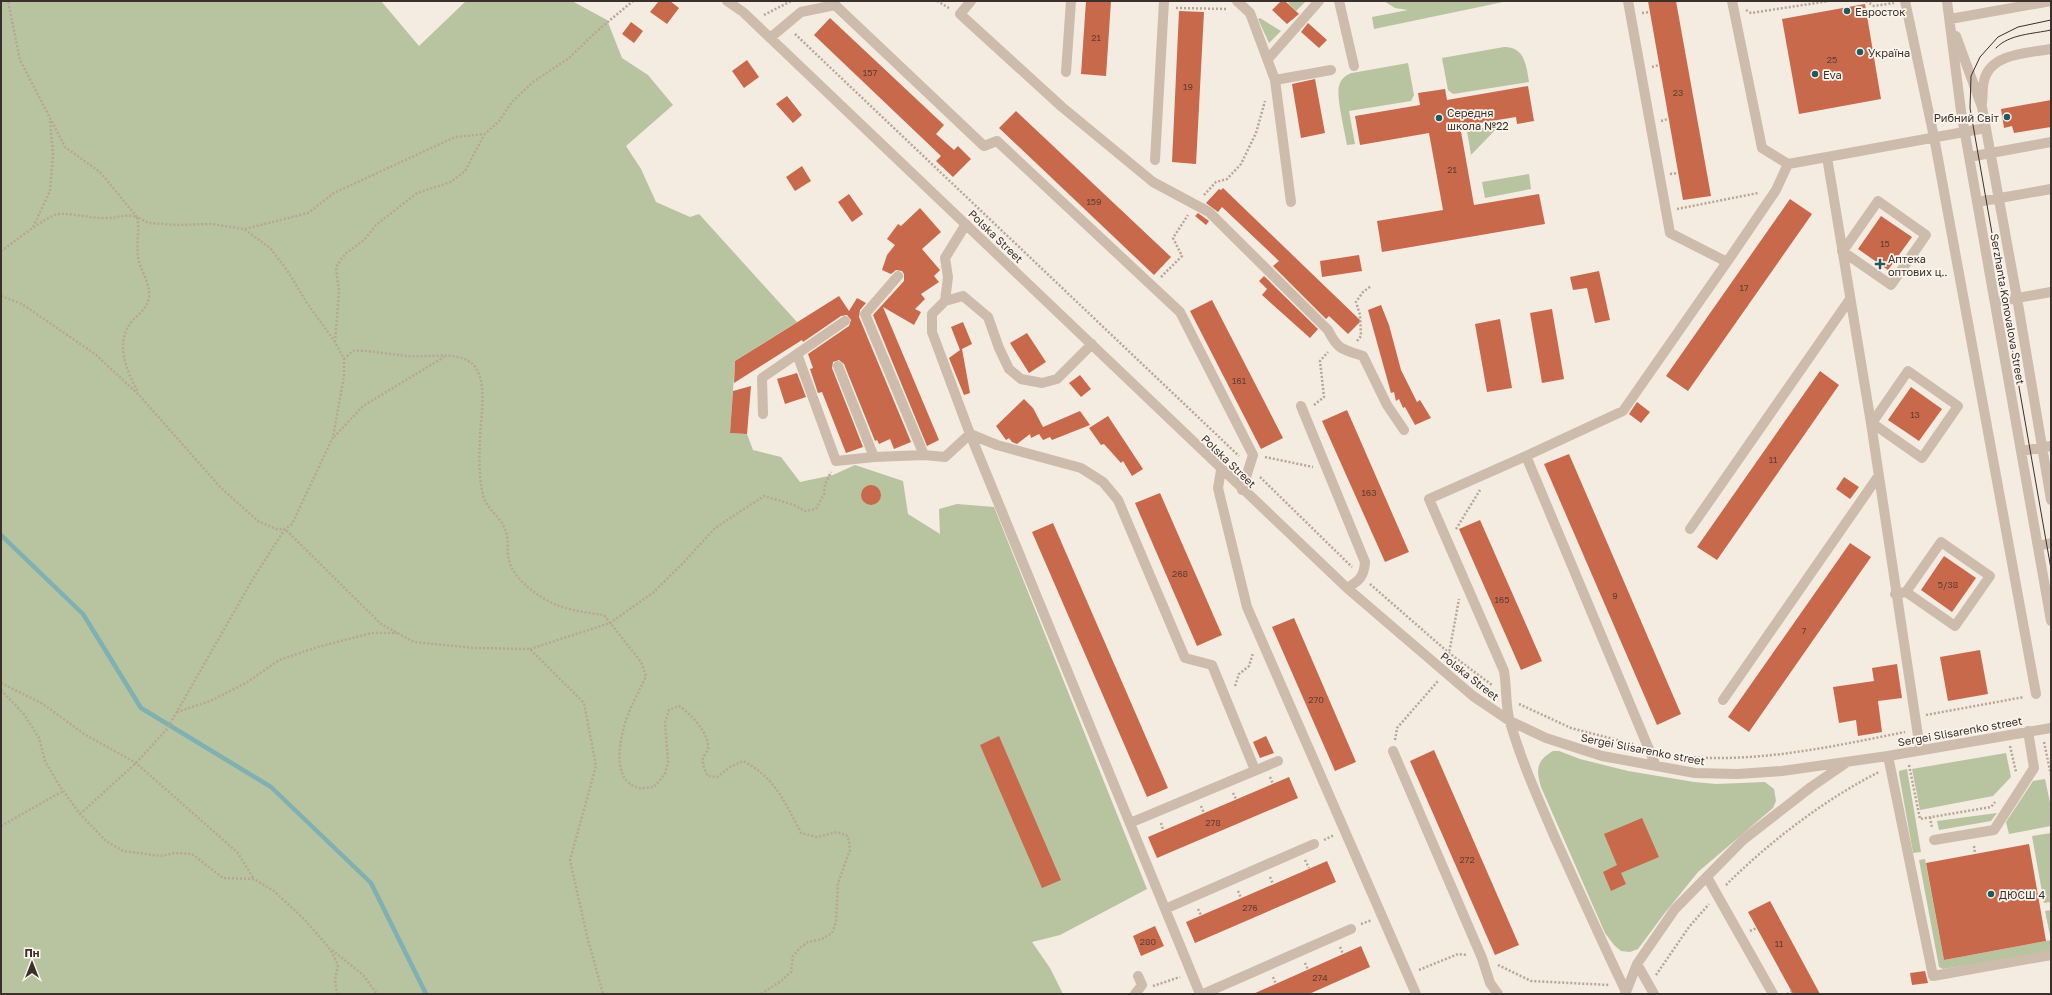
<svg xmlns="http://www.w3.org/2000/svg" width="2052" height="995" viewBox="0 0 2052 995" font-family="'Golos Text',sans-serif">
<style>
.green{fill:#b8c4a0}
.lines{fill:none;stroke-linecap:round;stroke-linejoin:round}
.stream{stroke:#7fb0b2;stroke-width:4.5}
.building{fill:#c8694b}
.path{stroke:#b9a596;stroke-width:2.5;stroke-dasharray:2 2;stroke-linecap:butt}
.minor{stroke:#cdbbac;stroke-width:10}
.tram{stroke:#3b302b;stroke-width:1}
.poi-dot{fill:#1f5a5e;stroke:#fbf5ee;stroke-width:1.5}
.labels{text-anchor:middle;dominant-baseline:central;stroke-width:3.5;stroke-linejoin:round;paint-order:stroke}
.number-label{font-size:9px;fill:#5e3e33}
.poi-label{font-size:11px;fill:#3b302b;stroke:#fbf5ee;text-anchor:start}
.street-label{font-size:11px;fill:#3b302b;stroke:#fbf5ee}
</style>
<rect width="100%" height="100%" fill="#f4ebe1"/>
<!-- green -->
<path class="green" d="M 1,1 L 381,1 L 419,46 L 466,1 L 572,1 L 607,20 L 622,58 L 648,75 L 673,105 L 626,146 L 641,169 L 656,202 L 690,217 L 699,214 L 797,322 L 735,361 L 730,433 L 747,434 L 753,450 L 781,457 L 800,482 L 833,475 L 855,465 L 903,481 L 908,514 L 940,534 L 939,509 L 957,504 L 994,507 L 1147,889 L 1060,935 L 1032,942 L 1050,968 L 1063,994 L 1,994 Z
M 1290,1 L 1306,1 L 1296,11 L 1288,3 Z
M 1384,1 L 1508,1 L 1374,29 L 1372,17 L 1408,10 L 1395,8 Z
M 1260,18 L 1281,31 L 1269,43 L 1258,19 Z
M 1504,47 C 1525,47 1526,65 1529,82 L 1453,94 L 1448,90 L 1442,58 Z
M 1408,63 L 1414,95 L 1411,101 L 1349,111 L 1355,144 L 1347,145 C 1345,132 1336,97 1339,86 C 1341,79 1345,75 1352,73 Z
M 1501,124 L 1471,155 L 1467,131 Z
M 1529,174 L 1531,189 L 1485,198 L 1482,182 Z
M 1553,751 L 1559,751 L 1580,759 L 1628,771 L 1694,782 L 1716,784 L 1765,782 L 1774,789 L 1776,801 L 1773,808 L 1698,872 L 1664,914 L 1638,949 L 1630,952 L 1621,951 L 1614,945 L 1605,933 L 1541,787 C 1536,770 1536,761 1553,751 Z
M 2006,753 L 2011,777 L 1993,796 L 1920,810 L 1912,769 Z
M 1907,769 L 1921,852 L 1913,853 L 1899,774 L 1899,771 Z
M 2045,779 L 2051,807 L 2051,826 L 2009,834 L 2006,822 L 2033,781 Z
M 1997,813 L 1991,821 L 1939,830 L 1937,821 Z
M 2051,833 L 2051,902 L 2044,903 L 2032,836 Z
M 1925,859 L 1944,960 L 2051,940 L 2045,911 L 2051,910 L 2051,952 L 1943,969 L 1939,967 L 1919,860 Z"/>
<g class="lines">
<!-- stream -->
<path class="stream" d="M 1,535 L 83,614 L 141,708 L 271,787 L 371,883 L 426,994"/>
</g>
<!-- building -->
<path class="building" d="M 659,1 L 670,1 L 679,8 L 667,24 L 650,12 Z
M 1086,1 L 1111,1 L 1106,76 L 1081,74 Z
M 1281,1 L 1285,1 L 1299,14 L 1287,24 L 1272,10 Z
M 1648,1 L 1676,1 L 1711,196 L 1683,200 Z
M 1865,4 L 1881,99 L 1799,114 L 1782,19 Z
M 1179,11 L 1204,12 L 1196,164 L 1172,162 Z
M 830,18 L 944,125 L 936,134 L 954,150 L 958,146 L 971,159 L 953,177 L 936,161 L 941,156 L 814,35 Z
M 631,22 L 643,31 L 634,43 L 622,34 Z
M 1308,23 L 1327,40 L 1319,48 L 1301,32 Z
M 747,60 L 759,77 L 744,88 L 732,71 Z
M 1315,79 L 1325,133 L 1301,138 L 1292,84 Z
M 1528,86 L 1534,121 L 1517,124 L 1516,117 L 1460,126 L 1474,205 L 1539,194 L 1545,224 L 1382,252 L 1377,221 L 1443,210 L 1429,133 L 1360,145 L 1355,116 L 1420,105 L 1418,93 L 1445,89 L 1447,100 Z
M 787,96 L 802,115 L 793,123 L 776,104 Z
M 2051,100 L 2051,127 L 2014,133 L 2012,126 L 2004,128 L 2001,109 Z
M 1016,111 L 1171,257 L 1154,275 L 999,128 Z
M 802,166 L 811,181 L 795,191 L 786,177 Z
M 1223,188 L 1361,321 L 1348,334 L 1329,316 L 1326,319 L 1273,266 L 1279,261 L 1222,207 L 1218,212 L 1206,203 L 1219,189 L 1221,190 Z
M 849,194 L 863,214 L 852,222 L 838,202 Z
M 1790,199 L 1812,214 L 1688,391 L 1666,376 Z
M 920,208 L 941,232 L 922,249 L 940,270 L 934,276 L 939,282 L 921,294 L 925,299 L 915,309 L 921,312 L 914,325 L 883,307 L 939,440 L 927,446 L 873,315 L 904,281 L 904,274 L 902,271 L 896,270 L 891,274 L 882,270 L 887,255 L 895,245 L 887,239 L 898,224 L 901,226 Z
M 1198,213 L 1209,221 L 1206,225 L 1195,216 Z
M 1881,216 L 1912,237 L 1888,270 L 1858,249 Z
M 1359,255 L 1362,271 L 1322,277 L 1320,261 Z
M 1599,271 L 1610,320 L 1595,323 L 1587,288 L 1573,290 L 1570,277 Z
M 1264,276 L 1318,329 L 1310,338 L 1262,295 L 1267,289 L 1259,281 Z
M 839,296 L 849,311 L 857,298 L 866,303 L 860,310 L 859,317 L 911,442 L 894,449 L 890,439 L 879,444 L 877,440 L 875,441 L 844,364 L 839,360 L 833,362 L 832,368 L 863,447 L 846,453 L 822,392 L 818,393 L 810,369 L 813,368 L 808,354 L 849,326 L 851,320 L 847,315 L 841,316 L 803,342 L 802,340 L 734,383 L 735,361 Z
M 1212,300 L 1283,438 L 1261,449 L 1190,311 Z
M 1381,305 L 1389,325 L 1401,370 L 1417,402 L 1420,400 L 1431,418 L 1415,425 L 1405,407 L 1403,408 L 1399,399 L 1396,401 L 1394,392 L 1391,393 L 1368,310 Z
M 1552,309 L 1564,379 L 1542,383 L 1530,313 Z
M 1500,319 L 1512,388 L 1487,392 L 1475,324 Z
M 963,322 L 972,344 L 962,349 L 970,393 L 964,395 L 949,358 L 960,350 L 951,327 Z
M 1027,333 L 1046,362 L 1029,373 L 1010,343 Z
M 1820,371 L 1839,385 L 1717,560 L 1697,547 Z
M 797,373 L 806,397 L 785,404 L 777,379 Z
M 1080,375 L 1091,389 L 1081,397 L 1069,383 Z
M 751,386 L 747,434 L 730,433 L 733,391 Z
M 1911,387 L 1942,409 L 1919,441 L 1888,420 Z
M 1024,399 L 1033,408 L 1043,427 L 1080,411 L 1090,425 L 1052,440 L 1050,437 L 1043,440 L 1039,434 L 1031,438 L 1030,434 L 1017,444 L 1012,442 L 1009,438 L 1006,440 L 996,426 Z
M 1637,402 L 1650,412 L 1641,423 L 1629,414 Z
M 1347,410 L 1409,552 L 1385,562 L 1322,421 Z
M 1108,416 L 1143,469 L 1132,476 L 1123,461 L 1121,463 L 1104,444 L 1101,445 L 1089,428 Z
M 1569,454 L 1681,714 L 1657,725 L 1544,464 Z
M 1844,477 L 1859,487 L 1850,499 L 1836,489 Z
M861 495a10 10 0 1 1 20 0a10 10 0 1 1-20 0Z
M 1160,493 L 1222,635 L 1197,646 L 1135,503 Z
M 1480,520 L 1542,661 L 1521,670 L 1459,529 Z
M 1053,523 L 1168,788 L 1147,797 L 1032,532 Z
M 1850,543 L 1871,557 L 1749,732 L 1728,717 Z
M 1944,556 L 1976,578 L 1952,612 L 1921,590 Z
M 1294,618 L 1356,762 L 1335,771 L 1272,627 Z
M 1980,650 L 1988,694 L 1948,701 L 1940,657 Z
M 1897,664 L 1902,698 L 1878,701 L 1882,732 L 1858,736 L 1856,720 L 1839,723 L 1833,687 L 1874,681 L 1872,668 Z
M 999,736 L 1061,880 L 1042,888 L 980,745 Z
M 1266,736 L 1274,753 L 1260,758 L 1253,742 Z
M 1434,750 L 1519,945 L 1495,955 L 1410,761 Z
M 1289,777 L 1298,798 L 1157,858 L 1148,837 Z
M 1642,818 L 1659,857 L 1621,873 L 1626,884 L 1611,891 L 1603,872 L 1617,865 L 1604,834 Z
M 2029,844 L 2046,941 L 1944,960 L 1926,863 Z
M 1327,861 L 1336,882 L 1195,943 L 1186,922 Z
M 1770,901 L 1820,994 L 1793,994 L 1748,912 Z
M 1155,926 L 1164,946 L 1141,956 L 1133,936 Z
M 1361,946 L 1370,967 L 1309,994 L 1253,994 Z
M 1925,971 L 1928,983 L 1912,985 L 1910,973 Z"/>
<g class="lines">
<!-- path -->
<path class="path" d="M 937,1 L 949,8
M 1866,1 L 1874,6 L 1894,3
M 1176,8 L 1227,9
M 1746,10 L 1751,13 L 1829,1
M 1642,13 L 1650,12
M 764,15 L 791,1
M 795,34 L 1239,456
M 1652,67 L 1659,65
M 1661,121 L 1668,119
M 1670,174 L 1678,173
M 1204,195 L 1216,182 L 1227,179 L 1241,164 L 1256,133 L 1265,101
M 1677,209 L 1758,193
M 33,227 L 50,191 L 53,154 L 50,120
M 245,229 L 308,213 L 334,193 L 455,137 L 485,134 L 499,121 L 512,102 L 533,82 L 569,58 L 597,31 L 633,1
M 1,251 C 13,243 46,216 58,214 C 74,213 88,218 104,218 C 117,219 123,213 137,217 C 140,230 136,244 138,257 C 140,270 151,284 149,298 C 147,308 139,314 133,320 C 114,341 126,370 138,392
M 1161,277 L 1182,256 L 1173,238 L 1188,215
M 1,296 L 22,304 L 95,354 L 139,395 L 221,488 L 258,521 L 276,529 L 285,529 L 292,524 L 333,437 L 344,376 L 344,359 L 335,342 L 307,303 L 287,270 L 270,248 L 244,229 L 212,224 L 178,225 L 149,223 L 137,217 L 100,172 L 65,147 L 20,60 L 8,1
M 1357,341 L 1361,336 L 1360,315 L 1356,302 L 1363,292 L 1371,286
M 335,342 L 339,292 L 336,267 L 345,254 L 364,240 L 376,225 L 417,193 L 451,182 L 465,171 L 484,135
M 344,359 C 346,357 350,353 353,351 C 359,349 397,355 407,356 C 425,358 455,351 470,362 C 490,376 480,419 480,440 C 479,458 479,477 483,495 C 486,508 499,516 504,527 C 510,538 506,549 509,560 C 513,580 541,599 559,606 C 574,611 589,613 604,615 L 641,662 L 646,676 C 641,688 635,698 630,710 C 621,730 608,781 639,788 C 643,789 649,787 654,787 L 665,774 L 668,762 L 665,722 L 669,710 L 679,706 C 690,713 710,734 708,749 C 707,752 704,755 703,758 C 702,764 705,771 708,776 L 717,777 L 730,767 L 743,761 C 774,776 786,804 801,833 L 817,837 L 837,832 L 848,836 L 850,850 L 838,883 L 836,922 L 832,933 L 822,939 L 808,942 L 801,947 L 793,956 L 791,972 L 781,981 L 761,994
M 1314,405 L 1324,397 L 1320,361 L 1328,352
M 334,437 L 363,406 L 444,357
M 1265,457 L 1313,467
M 1260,477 L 1352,567
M 1456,529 L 1480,490
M 1370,584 L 1449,653 L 1492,685
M 530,649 L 610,623 L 654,592 L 684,562 L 715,528 L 764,496 L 794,505 L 805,511 L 816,509 L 824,494 L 825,484 L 831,472
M 1448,659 L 1459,599
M 1,683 L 43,704 L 84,734 L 136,763 L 237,852 L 254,879
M 1235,686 L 1239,674 L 1249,666 L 1253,653
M 1,690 L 23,713 L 39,738 L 45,761 L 59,785 L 80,814 L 106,841 L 123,851 L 161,856 L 175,853 L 192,854 L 223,878 L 254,879 L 274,891 L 305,920 L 330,949 L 338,965 L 335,980 L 337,994
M 1519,704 L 1571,728 L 1633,744
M 177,712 L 210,701 L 246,683 L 279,660 L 318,647 L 372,633 L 397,633
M 1926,715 L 2024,697
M 1395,740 L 1397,728 L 1438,681
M 2044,742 L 2051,775
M 2010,746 L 2016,772
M 1678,756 C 1754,764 1830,747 1905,732
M 1909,765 L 1920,819 L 1991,807 L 1995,802
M 1270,777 L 1273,784
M 1233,793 L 1236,799
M 1201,806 L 1204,813
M 80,814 L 136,763 L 167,729 L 254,577 L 285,529 L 381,624 L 414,642 L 475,648 L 530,649 L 584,703 L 596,766 L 570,860 L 587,936 L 603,994
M 1930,817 L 1932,828
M 1161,823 L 1163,830
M 1,826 L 63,791
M 1324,840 L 1334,835
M 1974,846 L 1975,854
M 1305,860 L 1309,868
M 1270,877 L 1273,884
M 1726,885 C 1768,843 1825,799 1879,772
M 1238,891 L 1241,898
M 1198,909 L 1201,915
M 1361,924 L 1372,920
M 1750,931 L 1757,928
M 1340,947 L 1343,954
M 332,950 L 363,975 L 377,994
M 1305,963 L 1308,970
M 1498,965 L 1531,981 L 1609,985
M 1419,970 L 1458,954 L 1467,955
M 1656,975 L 1689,927 L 1709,904
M 1273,977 L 1276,984
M 1153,986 L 1180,977
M 1787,994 L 1792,991"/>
<!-- minor -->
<path class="minor" d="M 727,1 L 743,12 L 1347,588 L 1473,696 L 1510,721 L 1546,738 L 1602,756 L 1695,773 L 1738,774 L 1782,771 L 1888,756 L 2051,728
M 971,1 L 960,14 L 1062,107 L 1153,182 L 1209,212 L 1328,330 C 1338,350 1342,349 1363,356 L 1387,405 L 1404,430
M 1237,1 L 1250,13 L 1275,80 L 1291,202
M 1339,1 L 1354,66
M 1628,1 L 1670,233 L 1727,262 L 1776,190 L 1788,164 L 1827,157
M 1732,1 L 1762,148 L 1788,164
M 1905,1 L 1934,137 L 2036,694
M 1947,1 L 1961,111 L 2051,621
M 1950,19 L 2051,1
M 1956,36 L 1982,107 L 2017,298 L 2051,500
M 770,38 L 801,12 L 835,5 L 984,146 L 997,141 L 1180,312 L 1253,455 L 1242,490
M 1268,59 L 1319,1
M 1066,72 L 1071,1
M 1275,80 L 1331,70
M 1982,103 C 1983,96 1982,88 1984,81 C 1990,53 2029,53 2051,49
M 1969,157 L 2051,142
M 1155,160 L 1164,1
M 1977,202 L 2051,189
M 1842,251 L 1891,285 L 1926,235 L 1878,201 L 1843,251
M 898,276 L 865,314 L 924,455 L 945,457 L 970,434 L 932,332 L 932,314 L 945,301 L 963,296 L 988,317 L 999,348 L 1009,369 L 1021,379 L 1042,383 L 1057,379 L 1092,344
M 945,301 L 948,277 L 945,258 L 966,224
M 1995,302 L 2051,292
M 797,354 L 836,461 L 874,457
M 838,366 L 874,457 L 924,455
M 1908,371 L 1958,406 L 1922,458 L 1872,423 Z
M 1301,406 L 1365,562 C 1364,577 1359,581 1347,588
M 763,414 L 762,378 L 845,321
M 970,434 L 1200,994
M 970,434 L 997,445 L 1081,468 L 1103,482 L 1118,500 L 1185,658 L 1212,665 L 1255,770
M 2022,451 L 2051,446
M 1526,456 L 1656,766
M 1221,470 L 1218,488 L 1247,607 L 1416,994
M 1690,529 L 1850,299
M 2038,546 L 2051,543
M 1895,594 L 1906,592 L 1955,626 L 1990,576 L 1941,542 L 1906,592
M 1723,700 L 1877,478
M 1920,749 L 1871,423 L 1827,157 L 1986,128
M 1393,751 L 1482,958 L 1490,983 L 1498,994
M 1888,756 L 1933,976 L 2051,955
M 1130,823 L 1278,761
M 1934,840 L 1994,830 L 2034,768 L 2028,731
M 1707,877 L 1773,994
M 1165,909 L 1314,844
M 1637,964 L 1654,994
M 1626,992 L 1637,964 L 1675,909 L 1743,840 L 1811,787 L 1846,763
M 1135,994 L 1142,985 L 1138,976
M 1203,994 L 1351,929
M 1625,994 L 1626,992 C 1602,942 1579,891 1556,840 C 1539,801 1522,763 1510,722 C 1505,705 1507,688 1504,671 L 1429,499 L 1526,456 L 1623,411 L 1727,262"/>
<!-- tram -->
<path class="tram" d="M 2051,20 L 2018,27 L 1998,37 L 1980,57 L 1971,76 L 1970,108 L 2051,569
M 1996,48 C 2009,34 2033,34 2051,30"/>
</g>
<!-- markers -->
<g class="poi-dot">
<circle cx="1847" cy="11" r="4"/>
<circle cx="1860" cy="52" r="4"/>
<circle cx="1815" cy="74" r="4"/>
<circle cx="2007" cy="117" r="4"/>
<circle cx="1439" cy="118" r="4"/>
<path d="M1878 258h4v4h4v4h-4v4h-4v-4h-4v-4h4z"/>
<circle cx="1991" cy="894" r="4"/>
</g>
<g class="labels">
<!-- number labels -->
<g class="number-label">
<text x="1096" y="37">21</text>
<text x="1832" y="59">25</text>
<text x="870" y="72">157</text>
<text x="1188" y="86">19</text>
<text x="1678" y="92">23</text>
<text x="1452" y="169">21</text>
<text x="1094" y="201">159</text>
<text x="1885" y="243">15</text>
<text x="1744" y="287">17</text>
<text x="1239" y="380">161</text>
<text x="1915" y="414">13</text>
<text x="1773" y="459">11</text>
<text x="1369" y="492">163</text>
<text x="1180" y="573">268</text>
<text x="1948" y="584">5/38</text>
<text x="1615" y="595">9</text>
<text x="1502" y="599">165</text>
<text x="1804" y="630">7</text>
<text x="1316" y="699">270</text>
<text x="1213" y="822">278</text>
<text x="1467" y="859">272</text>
<text x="1250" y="907">276</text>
<text x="1148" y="941">280</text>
<text x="1779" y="943">11</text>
<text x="1320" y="977">274</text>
</g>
<!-- poi labels -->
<g class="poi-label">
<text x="1855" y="11">Евросток</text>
<text x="1868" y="52">Україна</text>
<text x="1823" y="74">Eva</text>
<text x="1447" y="112">Середня<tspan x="1447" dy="13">школа №22</tspan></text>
<text x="1999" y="117" text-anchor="end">Рибний Світ</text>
<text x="1888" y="258">Аптека<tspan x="1888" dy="13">оптових ц‥</tspan></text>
<text x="1999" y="894">ДЮСШ 4</text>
</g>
<!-- street labels -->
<g class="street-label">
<text transform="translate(996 236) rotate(44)">Polska Street</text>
<text transform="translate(2008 309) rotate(80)">Serzhanta Konovalova Street</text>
<text transform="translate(1229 461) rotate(44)">Polska Street</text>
<text transform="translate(1470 676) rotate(38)">Polska Street</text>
<text transform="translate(1960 731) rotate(-10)">Sergei Slisarenko street</text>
<text transform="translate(1643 749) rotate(11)">Sergei Slisarenko street</text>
</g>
</g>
<!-- border -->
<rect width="2052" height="995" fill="none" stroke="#3b302b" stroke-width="4"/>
<!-- north arrow -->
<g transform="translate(32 963)" stroke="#fbf5ee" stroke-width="3" paint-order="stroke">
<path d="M0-3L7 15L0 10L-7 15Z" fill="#3b302b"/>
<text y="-6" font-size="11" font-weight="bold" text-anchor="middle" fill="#3b302b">Пн</text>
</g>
</svg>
